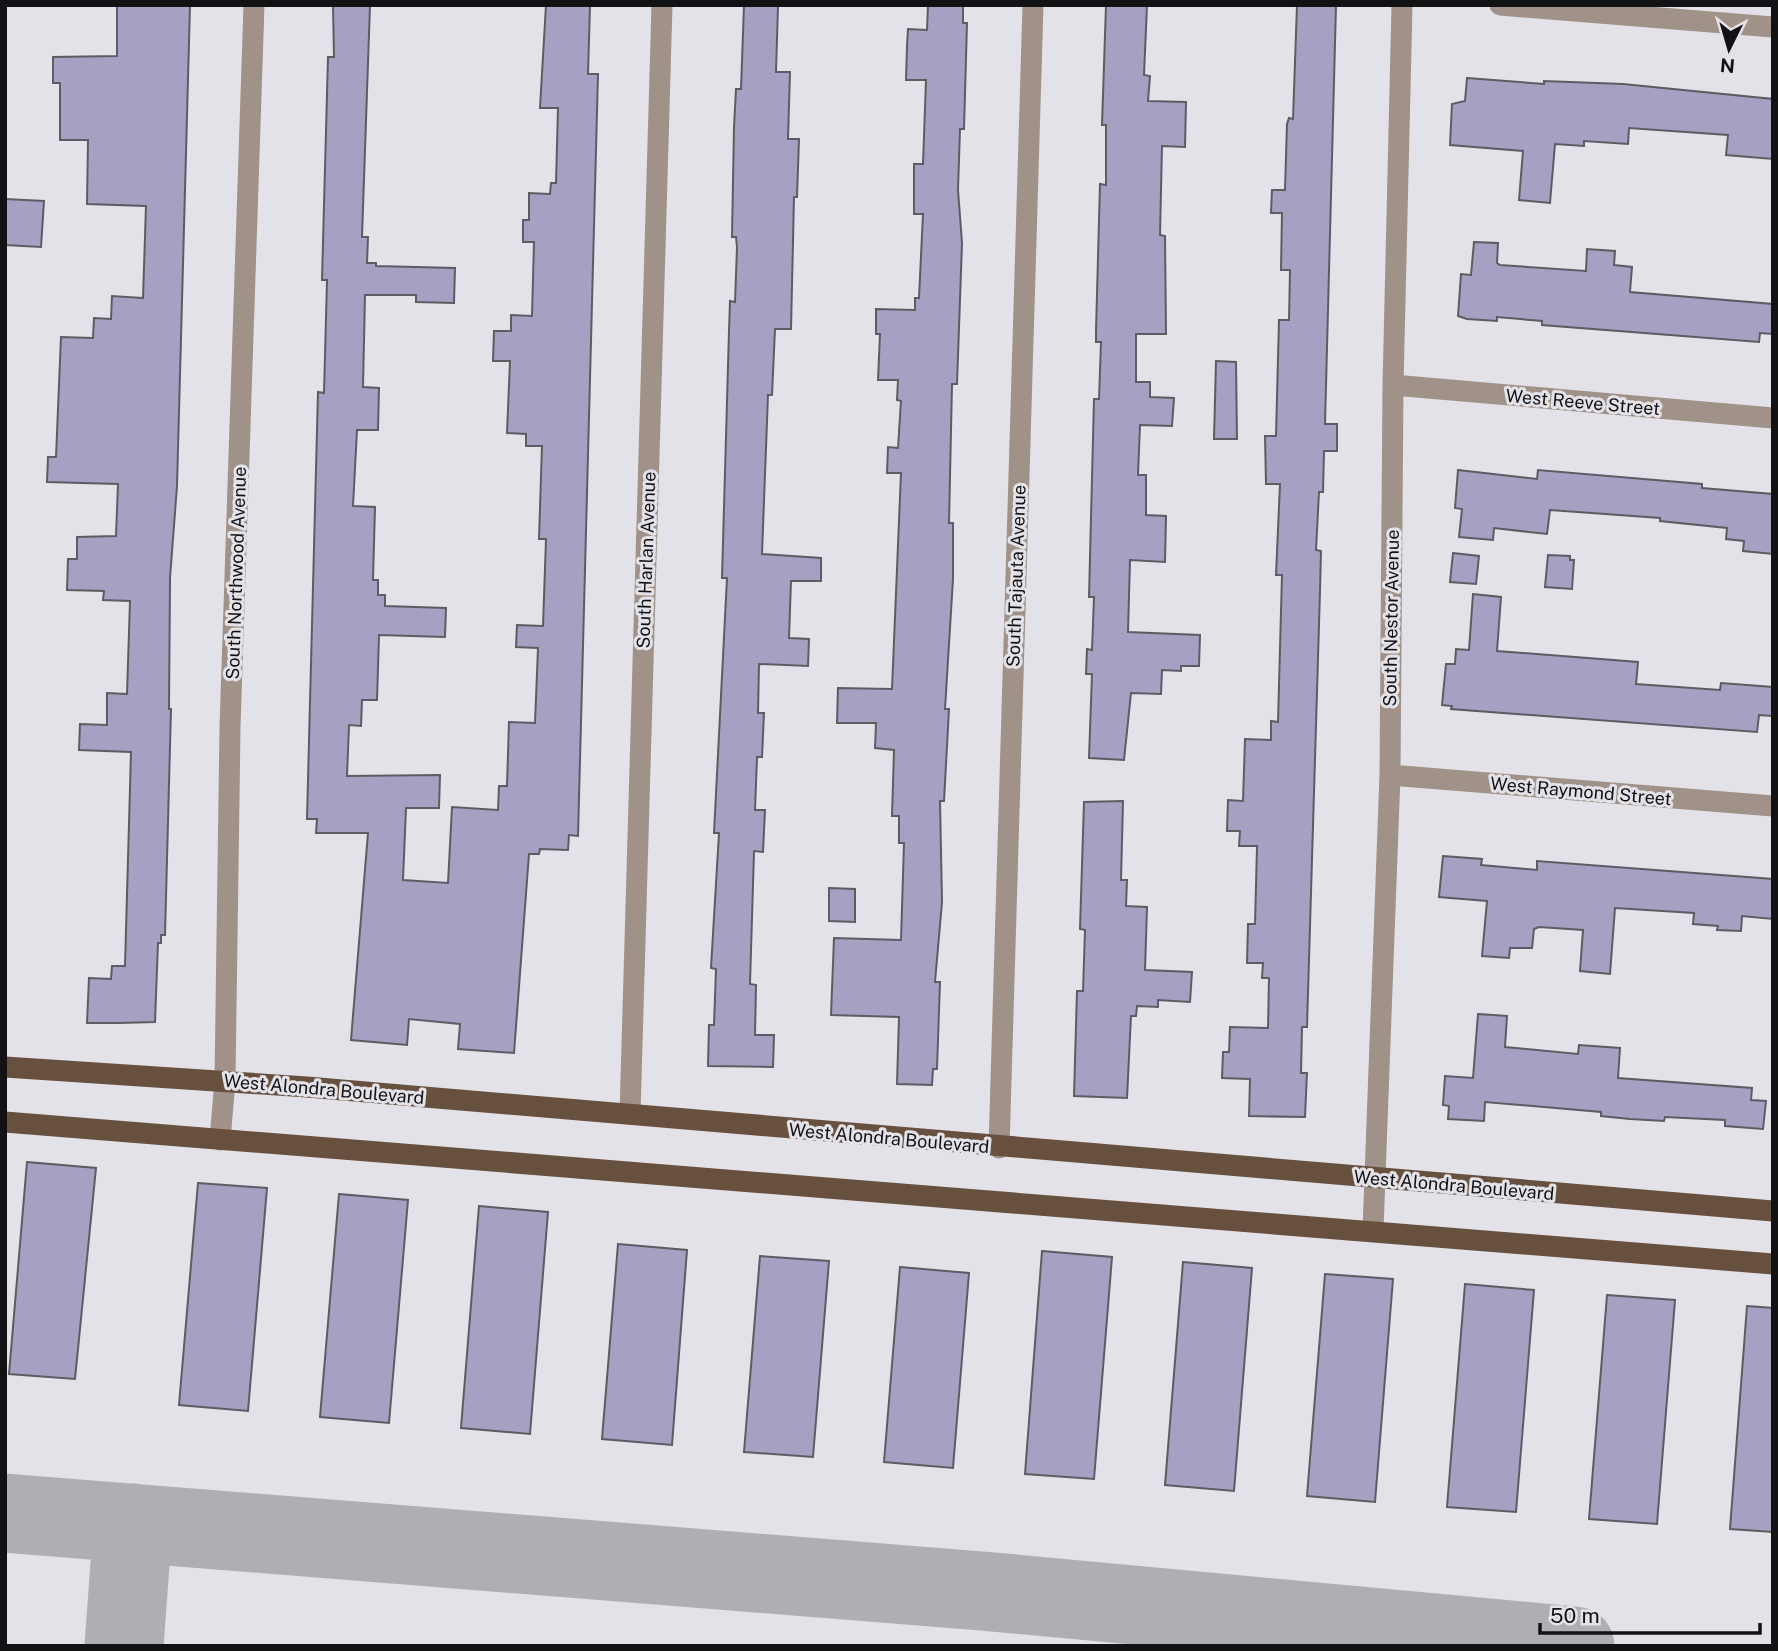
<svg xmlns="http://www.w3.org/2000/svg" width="1778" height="1651" viewBox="0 0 1778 1651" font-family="'Public Sans',sans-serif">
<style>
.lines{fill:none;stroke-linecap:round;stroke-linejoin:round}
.taxiway{stroke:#afaeb3;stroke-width:79}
.building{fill:#a4a1c3;stroke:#5d5c62;stroke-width:2}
.minor{stroke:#a09288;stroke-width:21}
.major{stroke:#68503f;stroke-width:21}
.labels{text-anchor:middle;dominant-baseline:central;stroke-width:6;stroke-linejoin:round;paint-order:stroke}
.street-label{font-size:18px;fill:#121214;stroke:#e3e2e8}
</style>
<rect width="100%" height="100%" fill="#e3e2e8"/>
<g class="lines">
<!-- taxiway -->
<path class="taxiway" d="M 5,1513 L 983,1591 L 1575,1646
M 124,1646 L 133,1523"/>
</g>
<!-- building -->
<path class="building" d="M 117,5 L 190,5 L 177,486 L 170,578 L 169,709 L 171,709 L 165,935 L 161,935 L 161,943 L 158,943 L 155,1022 L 118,1023 L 87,1023 L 89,978 L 111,979 L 112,966 L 125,966 L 131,752 L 79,750 L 80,724 L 107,725 L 107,693 L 127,694 L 130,601 L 103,600 L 104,591 L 67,590 L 68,559 L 77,559 L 77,537 L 116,536 L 118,484 L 47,482 L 48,457 L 56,457 L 61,337 L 93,338 L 94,318 L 111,319 L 112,296 L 143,298 L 146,206 L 87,204 L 88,140 L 60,140 L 60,83 L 53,83 L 53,57 L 117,56 Z
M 333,5 L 370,5 L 362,237 L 368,237 L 367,263 L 376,263 L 376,266 L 455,268 L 454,303 L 416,302 L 416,295 L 365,295 L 363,387 L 379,388 L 378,430 L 357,430 L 353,506 L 375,507 L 373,580 L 378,580 L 378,595 L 385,595 L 385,606 L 446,608 L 445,637 L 379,635 L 377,700 L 362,700 L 361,726 L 349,725 L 347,776 L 440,775 L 439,808 L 406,808 L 403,880 L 448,883 L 452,807 L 498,810 L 499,786 L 507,786 L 509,722 L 535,723 L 538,648 L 516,647 L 517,625 L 543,626 L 546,539 L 539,539 L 542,446 L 526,446 L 526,434 L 507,433 L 510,361 L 493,361 L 494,331 L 511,331 L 511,315 L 532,316 L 534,242 L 523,242 L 523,220 L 529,220 L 529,193 L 550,194 L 551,183 L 556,183 L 558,108 L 540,108 L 546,5 L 590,5 L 588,74 L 598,74 L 578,836 L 569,835 L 568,850 L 540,849 L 539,854 L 529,854 L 514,1053 L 458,1049 L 460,1024 L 409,1019 L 407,1045 L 351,1040 L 368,833 L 316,833 L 317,819 L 307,819 L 318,392 L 324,393 L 327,280 L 322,280 L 328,57 L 334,57 Z
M 744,5 L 778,6 L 776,72 L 790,72 L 788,139 L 799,139 L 797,197 L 794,197 L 791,329 L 775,329 L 772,395 L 768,395 L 762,554 L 821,558 L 821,581 L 791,581 L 789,638 L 809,639 L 808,666 L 759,664 L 758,713 L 764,713 L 762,757 L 757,757 L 755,810 L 765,810 L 763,852 L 754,851 L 750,984 L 756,985 L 755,1035 L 774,1035 L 773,1067 L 708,1066 L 709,1025 L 714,1025 L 716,969 L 711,968 L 719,833 L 714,833 L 727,578 L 722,578 L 729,331 L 730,301 L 735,302 L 737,247 L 736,237 L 732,237 L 734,127 L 736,89 L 741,89 Z
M 928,5 L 963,5 L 963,23 L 967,23 L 964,129 L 960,129 L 958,190 L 962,243 L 957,384 L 952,384 L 949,523 L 953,523 L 953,579 L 945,709 L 949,709 L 944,801 L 940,801 L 942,902 L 935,982 L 940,982 L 937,1069 L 933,1069 L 932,1085 L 897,1084 L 899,1017 L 831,1015 L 834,938 L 901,940 L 904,843 L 899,843 L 899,816 L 892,816 L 894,750 L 875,748 L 876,723 L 837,723 L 838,688 L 892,689 L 901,473 L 887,473 L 888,447 L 898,448 L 901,401 L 897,400 L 898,380 L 878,380 L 880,334 L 876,334 L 876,309 L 915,310 L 915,298 L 919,298 L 923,214 L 914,214 L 914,164 L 923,164 L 926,80 L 906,80 L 907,46 L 908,29 L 927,30 Z
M 1106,5 L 1147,5 L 1144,75 L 1150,76 L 1148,101 L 1186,102 L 1185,147 L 1162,146 L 1160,235 L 1165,236 L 1166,334 L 1136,334 L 1136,382 L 1150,382 L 1150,397 L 1174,398 L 1172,426 L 1140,425 L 1138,475 L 1146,475 L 1146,515 L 1166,516 L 1165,562 L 1130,560 L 1128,632 L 1200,635 L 1199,666 L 1181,666 L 1181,671 L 1162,670 L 1161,694 L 1131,693 L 1124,760 L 1089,758 L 1092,674 L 1086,674 L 1087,649 L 1092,650 L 1094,597 L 1089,597 L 1094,399 L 1099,399 L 1101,342 L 1096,342 L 1096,331 L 1100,184 L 1106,185 L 1106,125 L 1102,125 Z
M 1297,5 L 1336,5 L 1325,424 L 1337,424 L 1337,451 L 1324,451 L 1323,492 L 1319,492 L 1316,550 L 1321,551 L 1320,591 L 1307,1027 L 1302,1027 L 1301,1073 L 1307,1073 L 1305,1117 L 1249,1116 L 1250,1079 L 1222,1078 L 1223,1052 L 1229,1052 L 1230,1027 L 1268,1028 L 1269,978 L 1262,978 L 1263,963 L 1247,963 L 1248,924 L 1255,924 L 1257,846 L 1239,846 L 1240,831 L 1227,831 L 1228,800 L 1243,801 L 1245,739 L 1271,740 L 1271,721 L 1278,722 L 1282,575 L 1276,575 L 1280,484 L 1266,484 L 1265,436 L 1276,436 L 1279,320 L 1289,320 L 1290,270 L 1281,270 L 1282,213 L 1271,213 L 1272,190 L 1285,190 L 1287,124 L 1289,118 L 1293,119 Z
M 1467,78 L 1544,84 L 1544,81 L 1623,84 L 1773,99 L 1773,159 L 1726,155 L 1728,135 L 1629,128 L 1628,144 L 1584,141 L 1584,146 L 1555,144 L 1550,203 L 1519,200 L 1523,151 L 1450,145 L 1452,104 L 1465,101 Z
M 5,199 L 44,201 L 41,247 L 5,245 Z
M 1474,242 L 1498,243 L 1497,263 L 1500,265 L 1586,271 L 1587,249 L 1615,251 L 1614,265 L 1632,267 L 1630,292 L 1773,304 L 1773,334 L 1760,333 L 1759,342 L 1542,325 L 1542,321 L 1497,317 L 1497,321 L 1467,319 L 1458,316 L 1461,274 L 1471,275 Z
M 1216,361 L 1236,362 L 1237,439 L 1214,439 Z
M 1458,470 L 1537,479 L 1538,470 L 1702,484 L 1702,488 L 1773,494 L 1773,554 L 1743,551 L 1744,541 L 1726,539 L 1727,528 L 1660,521 L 1660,518 L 1550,510 L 1547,534 L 1494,528 L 1493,540 L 1459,537 L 1462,509 L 1455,508 Z
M 1453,553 L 1479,556 L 1476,584 L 1450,582 Z
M 1548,555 L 1570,556 L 1570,560 L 1574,560 L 1572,589 L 1545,587 Z
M 1473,594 L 1501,597 L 1497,651 L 1638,662 L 1636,684 L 1720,690 L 1721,683 L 1773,687 L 1772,716 L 1759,715 L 1757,732 L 1451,709 L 1452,706 L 1442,705 L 1446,664 L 1455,664 L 1456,649 L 1469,650 Z
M 1123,801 L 1121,880 L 1127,880 L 1126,906 L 1147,907 L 1145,970 L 1192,972 L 1190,1002 L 1158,1000 L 1158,1007 L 1137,1006 L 1136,1016 L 1131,1016 L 1127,1098 L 1074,1096 L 1077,991 L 1083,991 L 1085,930 L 1080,929 L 1084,802 Z
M 1443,856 L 1482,859 L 1481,865 L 1537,870 L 1537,861 L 1773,879 L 1773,919 L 1742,916 L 1741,931 L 1717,930 L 1718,926 L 1693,924 L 1694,913 L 1615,908 L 1610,974 L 1580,971 L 1583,930 L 1539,927 L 1534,929 L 1532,948 L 1510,948 L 1509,958 L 1482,956 L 1487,901 L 1439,897 Z
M 829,888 L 855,889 L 855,922 L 829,921 Z
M 1478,1014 L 1507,1016 L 1505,1047 L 1578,1054 L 1579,1045 L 1620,1048 L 1618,1078 L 1752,1088 L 1751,1100 L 1766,1101 L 1763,1129 L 1725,1126 L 1725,1120 L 1665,1117 L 1664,1121 L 1630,1119 L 1601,1116 L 1601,1112 L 1485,1102 L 1484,1121 L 1448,1119 L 1449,1106 L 1443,1105 L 1445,1076 L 1473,1078 Z
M 27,1162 L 96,1168 L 75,1379 L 9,1374 Z
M 198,1183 L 267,1188 L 248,1411 L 179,1405 Z
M 339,1194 L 408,1200 L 389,1423 L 320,1417 Z
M 479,1206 L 548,1212 L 530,1434 L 461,1428 Z
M 618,1244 L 687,1250 L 672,1445 L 602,1439 Z
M 1042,1251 L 1112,1257 L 1094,1479 L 1025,1474 Z
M 760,1256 L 829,1261 L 813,1457 L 744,1452 Z
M 1183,1262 L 1252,1268 L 1234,1491 L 1165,1485 Z
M 900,1267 L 969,1273 L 953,1468 L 884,1462 Z
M 1325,1274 L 1393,1279 L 1375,1502 L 1307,1496 Z
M 1465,1284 L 1534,1290 L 1516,1512 L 1447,1507 Z
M 1607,1295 L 1675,1300 L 1657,1524 L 1589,1519 Z
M 1747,1306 L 1773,1308 L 1773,1532 L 1730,1529 Z"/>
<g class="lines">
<!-- minor -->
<path class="minor" d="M 1500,5 L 1773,27
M 1393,385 L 1773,418
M 1390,775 L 1773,806
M 630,1114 L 662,5
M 220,1140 L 225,1080 L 230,727 L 254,5
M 999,1148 L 1033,5
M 1373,1230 L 1390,775 L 1393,385 L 1402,5"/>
<!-- major -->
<path class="major" d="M 5,1067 L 307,1087 L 1773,1211
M 5,1122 L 1773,1264"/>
</g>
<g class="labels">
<!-- street labels -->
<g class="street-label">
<text transform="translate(1583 402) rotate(5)">West Reeve Street</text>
<text transform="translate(646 560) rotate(-88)">South Harlan Avenue</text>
<text transform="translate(236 573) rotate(-88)">South Northwood Avenue</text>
<text transform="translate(1016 576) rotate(-88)">South Tajauta Avenue</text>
<text transform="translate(1391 618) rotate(-89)">South Nestor Avenue</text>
<text transform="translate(1581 791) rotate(5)">West Raymond Street</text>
<text transform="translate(324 1089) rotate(5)">West Alondra Boulevard</text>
<text transform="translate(889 1138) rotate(5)">West Alondra Boulevard</text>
<text transform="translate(1454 1185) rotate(5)">West Alondra Boulevard</text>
</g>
</g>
<!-- border -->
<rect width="1778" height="1651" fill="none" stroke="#121214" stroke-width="14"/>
<!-- north arrow -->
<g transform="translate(1729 49) rotate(185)" stroke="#e3e2e8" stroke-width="5" paint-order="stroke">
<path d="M0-5L12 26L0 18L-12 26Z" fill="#121214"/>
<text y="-10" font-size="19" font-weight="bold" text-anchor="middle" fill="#121214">N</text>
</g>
<!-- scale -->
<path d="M1540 1623v10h220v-10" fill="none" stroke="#121214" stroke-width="3.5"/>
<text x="1550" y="1623" font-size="21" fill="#121214" stroke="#e3e2e8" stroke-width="5" paint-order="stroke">50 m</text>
</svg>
